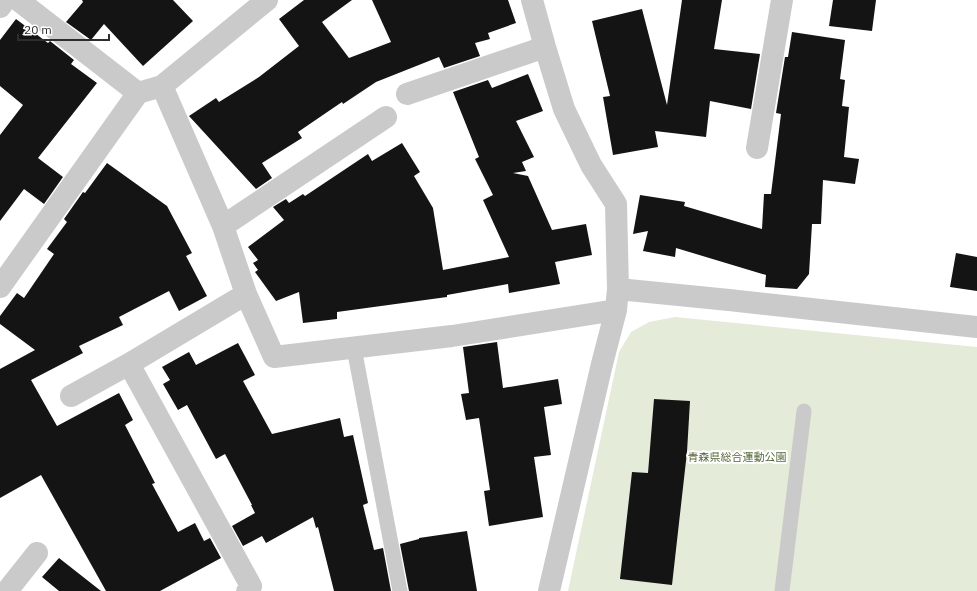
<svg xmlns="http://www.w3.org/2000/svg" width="977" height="591" viewBox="0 0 977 591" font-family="'IBM Plex Sans','Noto Sans JP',sans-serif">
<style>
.green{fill:#e4ebd9}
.building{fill:#141414}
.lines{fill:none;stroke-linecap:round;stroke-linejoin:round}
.lane{stroke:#cacaca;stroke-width:15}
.street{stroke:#cacaca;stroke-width:22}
.labels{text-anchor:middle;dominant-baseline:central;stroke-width:4;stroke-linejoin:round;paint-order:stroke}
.park-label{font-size:11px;fill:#546939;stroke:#fff}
</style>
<rect width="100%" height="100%" fill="#fff"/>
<!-- green -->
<path class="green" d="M 675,317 L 977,347 L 977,591 L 568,591 L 619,352 L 631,332 L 649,322 Z"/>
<!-- building -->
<path class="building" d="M 82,0 L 173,0 L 193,21 L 143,66 L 104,24 L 91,40 L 66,22 L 83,2 Z
M 304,0 L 352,0 L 322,22 L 349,58 L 391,42 L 372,0 L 508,0 L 516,23 L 488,33 L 490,39 L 475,43 L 480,56 L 444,68 L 439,57 L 376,82 L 343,104 L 342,102 L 298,132 L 302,138 L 262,163 L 272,178 L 256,189 L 189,116 L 216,98 L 219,102 L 259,77 L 299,46 L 279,19 Z
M 682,0 L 722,0 L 714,49 L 760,54 L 751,109 L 710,101 L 706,137 L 655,131 L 658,147 L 613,155 L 603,97 L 610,96 L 592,21 L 642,9 L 667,105 Z
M 833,0 L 876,0 L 872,31 L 829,26 Z
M 16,19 L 48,43 L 50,41 L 74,60 L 71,64 L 97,83 L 38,158 L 63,177 L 44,204 L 24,189 L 0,221 L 0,135 L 23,105 L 0,86 L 0,40 Z
M 792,32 L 845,40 L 840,79 L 845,80 L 842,106 L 849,107 L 844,157 L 859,159 L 855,184 L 823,180 L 821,224 L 812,224 L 809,274 L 797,289 L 765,287 L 766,275 L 676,248 L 675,257 L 643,251 L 648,231 L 633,234 L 640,195 L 685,202 L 684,206 L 762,229 L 764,194 L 771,194 L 781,114 L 776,113 L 785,57 L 788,57 Z
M 528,74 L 543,111 L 516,121 L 534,157 L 522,162 L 526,171 L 513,173 L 528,176 L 552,230 L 586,224 L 592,255 L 555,262 L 560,284 L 509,293 L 508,284 L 447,295 L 447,297 L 337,312 L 337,319 L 303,323 L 299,292 L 276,301 L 255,272 L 258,270 L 253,263 L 258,260 L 248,247 L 284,220 L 273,207 L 286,199 L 289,203 L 303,194 L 305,196 L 368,154 L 372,161 L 402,143 L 420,172 L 414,176 L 433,208 L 443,270 L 509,257 L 483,200 L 493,195 L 475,159 L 479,157 L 453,92 L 488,80 L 492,88 Z
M 107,163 L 167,206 L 192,253 L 186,256 L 207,296 L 179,311 L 169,291 L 119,317 L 123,325 L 79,346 L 83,353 L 31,380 L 57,426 L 119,393 L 133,420 L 125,425 L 155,483 L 152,484 L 178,532 L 195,523 L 204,541 L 210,538 L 221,558 L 160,591 L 106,591 L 41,475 L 0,498 L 0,369 L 35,350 L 0,324 L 0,316 L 17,293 L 24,298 L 54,254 L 47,249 L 67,222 L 64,219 L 83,192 L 85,193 Z
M 956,253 L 977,257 L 977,291 L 950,287 Z
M 497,342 L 503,388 L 558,379 L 562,404 L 544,407 L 551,455 L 534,457 L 543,517 L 489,526 L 484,491 L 490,490 L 479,418 L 466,420 L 461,394 L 469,393 L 463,347 Z
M 238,343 L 255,375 L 243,381 L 272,434 L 340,418 L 344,437 L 353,435 L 368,503 L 363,505 L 374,550 L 383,548 L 391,591 L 334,591 L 318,527 L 316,528 L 313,517 L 266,543 L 262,536 L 243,546 L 232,526 L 255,513 L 251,505 L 252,505 L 225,454 L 216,459 L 187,405 L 178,410 L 163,384 L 170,380 L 162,367 L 189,352 L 196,365 Z
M 654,399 L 690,401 L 687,452 L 672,585 L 620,579 L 632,472 L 648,473 Z
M 467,531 L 477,591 L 409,591 L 400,544 L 419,539 L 419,538 Z
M 59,558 L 101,591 L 59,591 L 42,577 Z"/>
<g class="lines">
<!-- lane -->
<path class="lane" d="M 354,348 L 400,591
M 782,591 L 804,411"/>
<!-- street -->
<path class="street" d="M 18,0 L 138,93
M 532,0 L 545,47 L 564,109 L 591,165 L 616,204 L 618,289 L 616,310 L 602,364 L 549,591
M 0,7 L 5,0
M 162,86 L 223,226 L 246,294 L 274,357 L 452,336 L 616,310
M 407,94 L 545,47
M 757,148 L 782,0
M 223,226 L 386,117
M 0,287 L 138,93 L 162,86 L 267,0
M 618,289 L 729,300 L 977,327
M 129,364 L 251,586 L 247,591
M 71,396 L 129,364 L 246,294
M 7,591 L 37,553"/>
</g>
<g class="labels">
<!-- park labels -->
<g class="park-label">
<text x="737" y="457">青森県総合運動公園</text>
</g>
</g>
<!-- scale -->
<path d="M18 34v6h91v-6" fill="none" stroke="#2d2d2d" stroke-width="2"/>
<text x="24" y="34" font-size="12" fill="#2d2d2d" stroke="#ffffff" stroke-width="3" paint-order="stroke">20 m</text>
</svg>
